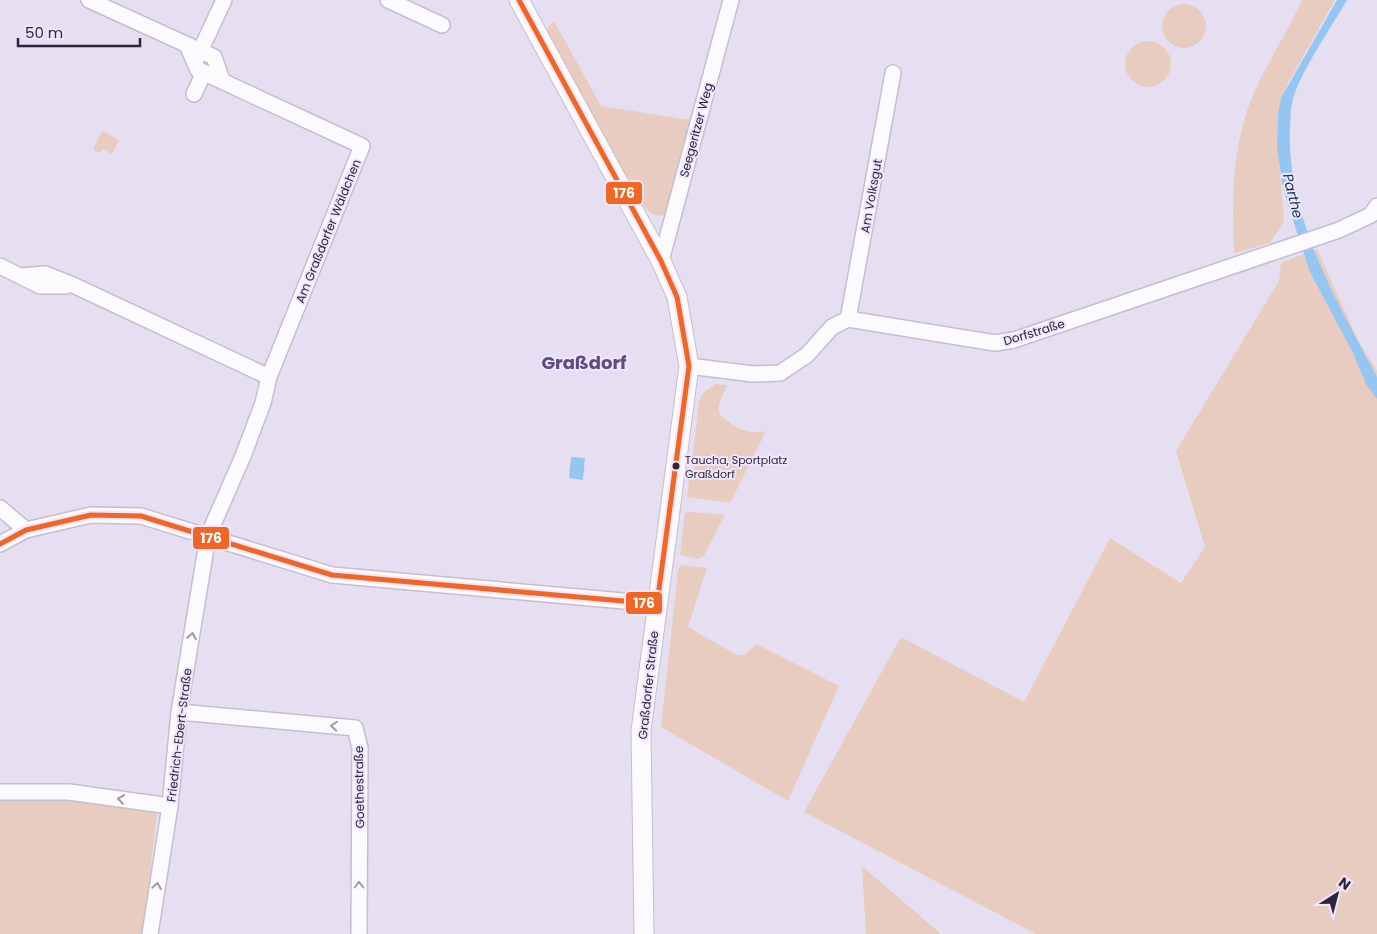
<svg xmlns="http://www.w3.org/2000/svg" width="1377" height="934" viewBox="0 0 1377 934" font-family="Poppins,sans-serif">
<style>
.green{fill:#e8ccc0}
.water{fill:#95c6f2}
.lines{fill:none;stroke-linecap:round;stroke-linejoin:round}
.minor-casing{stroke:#c5bdd1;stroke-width:18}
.tertiary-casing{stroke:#c5bdd1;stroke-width:21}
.minor{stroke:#fbfafd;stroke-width:15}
.tertiary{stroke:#fbfafd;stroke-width:19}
.bus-1-casing{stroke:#efe6fe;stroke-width:9}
.bus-1{stroke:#f26522;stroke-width:5}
.oneway{stroke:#9f9aa6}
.bus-dot{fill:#2e253b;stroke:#efe6fe;stroke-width:2}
.labels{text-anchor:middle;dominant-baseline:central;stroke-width:4;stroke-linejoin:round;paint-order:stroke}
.bus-label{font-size:11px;fill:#2e253b;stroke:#efe6fe;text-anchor:start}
.street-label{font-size:12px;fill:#2e253b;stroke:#efe6fe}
.water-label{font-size:14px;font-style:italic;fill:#15344a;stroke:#efe6fe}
.district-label{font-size:18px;font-weight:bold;fill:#604b7e;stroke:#efe6fe}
.line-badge{stroke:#efe6fe;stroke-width:2}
.badge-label{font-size:14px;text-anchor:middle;font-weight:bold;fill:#fff}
</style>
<rect width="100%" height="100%" fill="#e6dff2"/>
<!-- green -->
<path class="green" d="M 1302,0 L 1335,0 L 1287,85 L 1280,117 L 1278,147 L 1284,222 L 1270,243 L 1234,253 C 1232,200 1232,144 1253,95 C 1267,62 1288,32 1302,0 Z
M1162 26a22 22 0 1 1 44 0a22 22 0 1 1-44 0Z
M 554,21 L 601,106 L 690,120 L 666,214 C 656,219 649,212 642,204 L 547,33 L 548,27 Z
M1125 64a23 23 0 1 1 46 0a23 23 0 1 1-46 0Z
M 102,131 L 119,140 L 112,154 L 103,149 L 100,153 L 93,150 Z
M 1317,249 L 1358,340 L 1377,371 L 1377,934 L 1036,934 L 804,812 L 901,637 L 1024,702 L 1110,538 L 1181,583 L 1205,547 L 1176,451 L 1279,281 L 1281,263 Z
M 715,384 L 727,385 L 719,404 L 719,413 C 730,426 748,436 766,431 L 730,503 L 687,497 L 690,473 L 694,473 L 695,461 L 692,460 L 699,402 L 702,394 Z
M 689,512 L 725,515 L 703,557 L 698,559 L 680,555 L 685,513 Z
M 681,565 L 707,568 L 688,627 L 737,655 L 745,655 L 756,644 L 839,686 L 788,801 L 661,727 L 678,570 Z
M 45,798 L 106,804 L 157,812 L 143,934 L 0,934 L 0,800 Z
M 862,866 L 941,934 L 866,934 Z"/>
<!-- water -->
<path class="water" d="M 1337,0 L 1347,0 C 1331,28 1298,75 1292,103 C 1290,111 1291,119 1290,126 C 1286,216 1336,300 1377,377 L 1377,399 L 1366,384 L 1353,353 L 1310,272 L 1287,202 L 1282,183 L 1277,146 L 1278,115 L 1281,98 Z
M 571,457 L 585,458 L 583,480 L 569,478 Z"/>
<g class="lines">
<!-- minor casing -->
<g class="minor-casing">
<path id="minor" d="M 89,0 L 214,57 L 222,80
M 388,0 L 442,25
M 196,60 L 224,0
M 194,94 L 204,72
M 661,261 L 731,0
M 0,266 L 40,286 L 66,286
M 21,276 L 45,274 L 73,285 L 269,377
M 848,319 L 893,73
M 689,366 L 753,374 L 780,373 L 807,355 L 832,327 L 848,319 L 995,343 L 1014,340 L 1339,230 L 1371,215 L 1377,206
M 0,508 L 26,530
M 0,544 L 26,530 L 91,515 L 141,516 L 332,575 L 657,604
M 179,712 L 355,728 L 360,748 L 359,934
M 0,792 L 69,792 L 170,806
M 150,934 L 170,806 L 179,712 L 208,536 L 243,456 L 263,403 L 269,377 L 362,146 L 198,70 L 187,45"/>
</g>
<!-- tertiary casing -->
<g class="tertiary-casing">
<path id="tertiary" d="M 519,0 L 661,261 L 677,297 L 689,366 L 641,731 L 644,934"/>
</g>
<!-- minor -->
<use href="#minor" class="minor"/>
<!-- tertiary -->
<use href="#tertiary" class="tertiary"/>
<!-- bus-1 casing -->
<g class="bus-1-casing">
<path id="bus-1" d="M 0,544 L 26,530 L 91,515 L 141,516 L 332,575 L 657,604 L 689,366 L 677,297 L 661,261 L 519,0"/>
</g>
<!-- bus-1 -->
<use href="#bus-1" class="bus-1"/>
</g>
<!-- one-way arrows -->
<defs><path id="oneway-chevron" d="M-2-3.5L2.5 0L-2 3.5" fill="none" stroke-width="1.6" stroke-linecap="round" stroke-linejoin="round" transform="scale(1.25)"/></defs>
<g class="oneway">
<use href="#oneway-chevron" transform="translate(192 636) rotate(-81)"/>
<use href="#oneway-chevron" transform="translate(334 726) rotate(-175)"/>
<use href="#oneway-chevron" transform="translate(121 799) rotate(-172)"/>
<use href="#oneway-chevron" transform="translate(359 885) rotate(-90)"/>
<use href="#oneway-chevron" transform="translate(157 886) rotate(-81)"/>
</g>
<!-- markers -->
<circle class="bus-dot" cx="676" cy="466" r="4.5"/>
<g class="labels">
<!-- bus labels -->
<g class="bus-label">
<text x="685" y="460">Taucha, Sportplatz<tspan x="685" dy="14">Graßdorf</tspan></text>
</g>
<!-- street labels -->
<g class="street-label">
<text transform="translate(696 130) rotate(-75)">Seegeritzer Weg</text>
<text transform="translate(871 196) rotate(-80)">Am Volksgut</text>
<text transform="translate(328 231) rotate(-68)">Am Graßdorfer Wäldchen</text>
<text transform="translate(1034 332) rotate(-17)">Dorfstraße</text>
<text transform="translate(648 685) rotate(-84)">Graßdorfer Straße</text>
<text transform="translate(179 735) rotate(-83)">Friedrich-Ebert-Straße</text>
<text transform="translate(359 787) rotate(-91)">Goethestraße</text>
</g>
<!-- water labels -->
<g class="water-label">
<text transform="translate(1293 196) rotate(76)">Parthe</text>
</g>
<!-- district labels -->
<g class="district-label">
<text x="584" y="362">Graßdorf</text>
</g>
</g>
<g class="line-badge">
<rect x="605" y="181" width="38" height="24" rx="5" fill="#f26522"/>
<rect x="192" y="526" width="38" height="24" rx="5" fill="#f26522"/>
<rect x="625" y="591" width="38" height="24" rx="5" fill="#f26522"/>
</g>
<g class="badge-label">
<text x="624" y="198">176</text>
<text x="211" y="543">176</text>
<text x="644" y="608">176</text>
</g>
<!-- north arrow -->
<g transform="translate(1337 894) rotate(36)" stroke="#efe6fe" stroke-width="4" paint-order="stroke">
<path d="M0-4L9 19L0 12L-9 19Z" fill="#2e253b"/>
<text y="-8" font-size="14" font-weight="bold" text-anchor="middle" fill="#2e253b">N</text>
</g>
<!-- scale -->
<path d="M18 38v8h122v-8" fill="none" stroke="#2e253b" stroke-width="2.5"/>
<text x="25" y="38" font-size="15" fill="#2e253b" stroke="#efe6fe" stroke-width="4" paint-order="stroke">50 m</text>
</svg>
